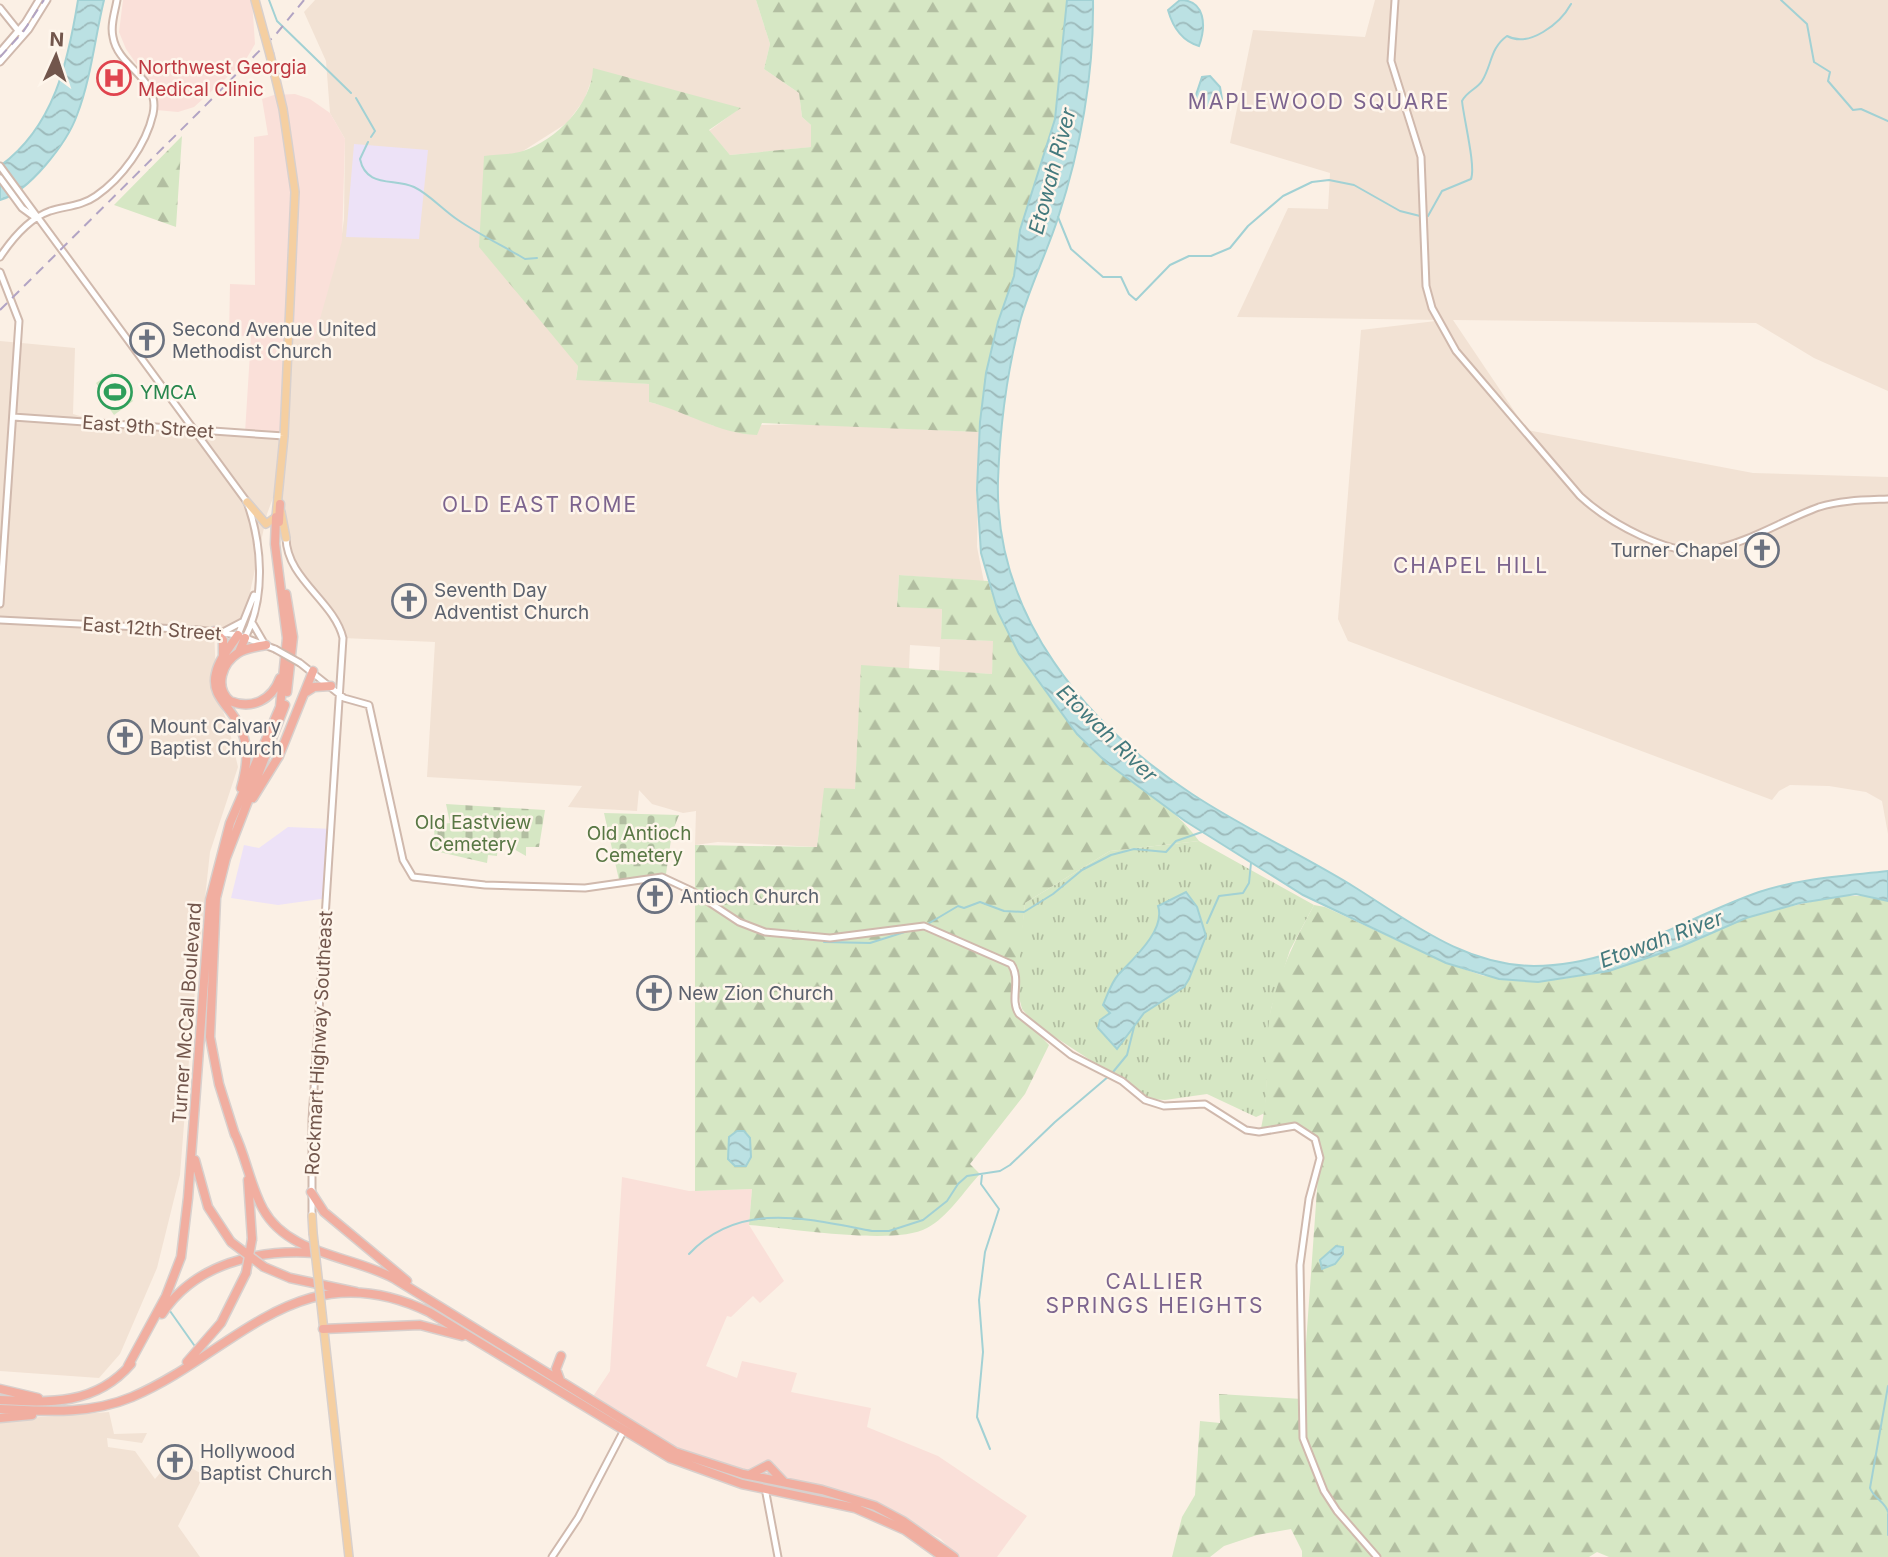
<svg xmlns="http://www.w3.org/2000/svg" width="1888" height="1557" viewBox="0 0 1888 1557" font-family="Inter,sans-serif">
<style>
.residential{fill:#f2e2d4}
.commercial{fill:#fae0d9}
.education{fill:#ede2f7}
.grass{fill:url(#grass-tufts)}
.forest{fill:url(#forest-firs)}
.cemetery{fill:url(#cemetery-stones)}
.pitch{fill:#d6e7c4}
.water{fill:url(#water-waves);stroke:#a2d1d4;stroke-width:2}
.lines{fill:none;stroke-linecap:round;stroke-linejoin:round}
.stream{stroke:#a2d1d4;stroke-width:2}
.secondary-casing{stroke:#d0b9ad;stroke-width:9}
.primary-casing{stroke:#d8d0cd;stroke-width:10}
.highway-casing{stroke:#d8d0cd;stroke-width:11}
.secondary{stroke:#fff;stroke-width:5}
.primary{stroke:#f5cfa1;stroke-width:7}
.highway{stroke:#f1aea0;stroke-width:8}
.rail{stroke:#b2a4c4;stroke-width:2;stroke-dasharray:10 7;stroke-linecap:butt}
.secondary-bridge-casing{stroke:#d0b9ad;stroke-width:9;stroke-linecap:butt}
.primary-bridge-casing{stroke:#d8d0cd;stroke-width:10;stroke-linecap:butt}
.highway-bridge-casing{stroke:#d8d0cd;stroke-width:11;stroke-linecap:butt}
.secondary-bridge{stroke:#fff;stroke-width:5}
.primary-bridge{stroke:#f5cfa1;stroke-width:7}
.highway-bridge{stroke:#f1aea0;stroke-width:8}
.labels{text-anchor:middle;dominant-baseline:central;stroke-width:5;stroke-linejoin:round;paint-order:stroke}
.health-label{font-size:19px;fill:#be3a42;stroke:#fef5eb;text-anchor:start}
.worship-label{font-size:19px;fill:#5b616d;stroke:#fef5eb;text-anchor:start}
.leisure-label{font-size:19px;fill:#27864d;stroke:#fef5eb;text-anchor:start}
.street-label{font-size:19px;fill:#72564c;stroke:#fef5eb}
.park-label{font-size:19px;fill:#587744;stroke:#fef5eb}
.neighbourhood-label{font-size:21px;letter-spacing:2px;fill:#7c648e;stroke:#fef5eb}
.water-label{font-size:21px;font-style:italic;fill:#43797d;stroke:#fef5eb}
</style>
<defs>
<pattern id="grass-tufts" width="24" height="20" patternUnits="userSpaceOnUse" patternTransform="scale(1.75)"><rect width="24" height="20" fill="#d6e7c4"/><path d="M3 7l-1-3M5 7V3M7 7l1-3M15 17l-1-3M17 17v-4M19 17l1-3" fill="none" stroke="#b2bea1"/></pattern>
<pattern id="forest-firs" width="22" height="20" patternUnits="userSpaceOnUse" patternTransform="scale(1.75)"><rect width="22" height="20" fill="#d6e7c4"/><path d="M5 1l3.5 6h-7zM16 11l3.5 6h-7z" fill="#b2bea1"/></pattern>
<pattern id="cemetery-stones" width="16" height="16" patternUnits="userSpaceOnUse" patternTransform="scale(1.75)"><rect width="16" height="16" fill="#d6e7c4"/><path d="M2 7V4a2 2 0 0 1 4 0v3zM10 15v-3a2 2 0 0 1 4 0v3z" fill="#b2bea1"/></pattern>
<pattern id="water-waves" width="16" height="10" patternUnits="userSpaceOnUse" patternTransform="scale(1.75)"><rect width="16" height="10" fill="#bbe1e3"/><path d="M0 5q4-4 8 0t8 0" fill="none" stroke="#9cb9ba"/></pattern>
</defs>
<rect width="100%" height="100%" fill="#fbf0e5"/>
<!-- residential -->
<path class="residential" d="M 315,0 L 756,0 L 770,44 L 764,69 L 799,93 L 802,117 L 811,125 L 812,147 L 730,155 L 709,131 L 740,108 L 592,79 L 584,100 L 567,123 L 523,151 L 578,366 L 576,379 L 650,384 L 649,402 L 676,409 L 714,426 L 811,424 L 979,432 L 977,547 L 984,582 L 899,575 L 897,606 L 942,609 L 941,639 L 994,641 L 992,674 L 939,671 L 940,647 L 910,645 L 909,669 L 862,666 L 855,790 L 822,807 L 817,847 L 718,842 L 695,845 L 696,811 L 683,813 L 652,804 L 639,790 L 637,811 L 568,807 L 582,786 L 427,777 L 435,642 L 343,638 L 293,565 L 280,504 L 280,479 L 267,514 L 244,620 L 214,632 L 217,696 L 228,724 L 238,767 L 210,852 L 193,1009 L 180,1175 L 157,1268 L 120,1354 L 99,1378 L 0,1371 L 0,341 L 75,348 L 73,414 L 110,425 L 283,436 L 289,339 L 341,241 L 344,219 L 345,139 L 330,113 L 326,61 L 304,12 Z
M 1375,0 L 1888,0 L 1888,391 L 1814,358 L 1756,323 L 1453,320 L 1527,430 L 1753,473 L 1888,477 L 1888,834 L 1882,801 L 1866,792 L 1829,786 L 1790,785 L 1779,791 L 1772,800 L 1348,641 L 1338,619 L 1361,330 L 1444,320 L 1237,317 L 1288,208 L 1328,209 L 1330,173 L 1230,143 L 1253,30 L 1365,37 Z
M 109,1412 L 114,1434 L 147,1433 L 142,1443 L 107,1438 L 108,1447 L 135,1451 L 155,1479 L 173,1458 L 204,1475 L 178,1526 L 200,1557 L 0,1557 L 0,1420 Z"/>
<!-- commercial -->
<path class="commercial" d="M 123,0 L 252,0 L 255,44 L 245,61 L 194,107 L 178,112 L 156,110 L 154,89 L 126,49 L 119,32 Z
M 295,94 L 310,99 L 330,113 L 345,139 L 342,241 L 314,340 L 289,339 L 284,436 L 245,433 L 251,337 L 229,335 L 230,284 L 255,285 L 254,137 L 268,135 L 262,99 L 274,95 Z
M 622,1177 L 689,1191 L 752,1189 L 749,1225 L 784,1281 L 760,1303 L 753,1296 L 731,1317 L 727,1316 L 706,1366 L 737,1378 L 742,1361 L 797,1373 L 791,1392 L 871,1408 L 867,1427 L 938,1456 L 1027,1516 L 997,1557 L 957,1557 L 941,1539 L 874,1503 L 701,1462 L 651,1439 L 590,1401 L 610,1371 Z"/>
<!-- education -->
<path class="education" d="M 354,144 L 428,150 L 419,239 L 346,237 Z
M 288,827 L 333,829 L 328,898 L 278,905 L 231,898 L 244,845 L 259,848 Z"/>
<!-- grass -->
<path class="grass" d="M 1199,841 L 1314,905 L 1290,950 L 1271,1009 L 1265,1113 L 1256,1117 L 1207,1094 L 1165,1100 L 1150,1099 L 1035,1024 L 1022,1009 L 1019,997 L 1019,954 L 1025,903 L 1110,851 Z"/>
<!-- forest -->
<path class="forest" d="M 756,0 L 1067,0 L 1055,119 L 1020,230 L 1014,276 L 991,349 L 979,432 L 762,423 L 757,435 C 719,434 685,411 649,402 L 649,384 L 576,380 L 578,366 L 479,247 L 484,156 C 496,154 511,155 523,151 C 556,140 592,104 593,68 L 741,108 L 709,130 L 730,155 L 811,147 L 811,125 L 802,117 L 799,93 L 764,69 L 770,44 Z
M 182,136 L 176,227 L 114,205 Z
M 899,575 L 988,581 C 1001,625 1023,657 1048,693 C 1066,719 1082,743 1106,762 C 1138,788 1175,807 1199,841 L 1110,851 L 1025,903 L 1015,1009 L 1049,1045 L 1025,1094 L 970,1164 L 980,1174 C 964,1191 948,1217 927,1228 C 895,1246 789,1228 749,1225 L 752,1189 L 695,1191 L 695,845 L 817,847 L 824,788 L 855,789 L 861,665 L 992,674 L 993,641 L 941,639 L 942,609 L 897,607 Z
M 1837,896 L 1871,896 L 1888,901 L 1888,1557 L 1609,1557 L 1597,1552 L 1589,1557 L 1302,1557 L 1302,1551 L 1291,1529 L 1257,1535 L 1224,1546 L 1210,1557 L 1172,1557 L 1182,1517 L 1195,1495 L 1200,1421 L 1220,1423 L 1219,1394 L 1302,1399 L 1320,1148 C 1298,1121 1292,1126 1260,1132 C 1271,1092 1263,1049 1271,1009 C 1279,972 1296,938 1314,905 L 1325,907 L 1446,963 L 1484,976 L 1562,979 L 1609,971 L 1682,946 L 1727,925 L 1762,913 Z"/>
<!-- cemetery -->
<path class="cemetery" d="M 446,804 L 545,810 L 539,847 L 526,847 L 526,856 L 498,840 L 497,856 L 488,855 L 487,863 L 435,851 L 434,825 L 450,823 Z
M 604,813 L 679,815 L 672,833 L 666,874 L 619,880 Z"/>
<!-- pitch -->
<path class="pitch" d="M 112,372 L 133,401 L 114,415 L 107,405 L 109,402 L 96,383 Z"/>
<!-- water -->
<path class="water" d="M 78,0 L 104,0 C 95,37 91,79 77,115 C 67,143 29,192 0,200 L 0,166 C 54,127 68,62 78,0 Z
M 1067,0 L 1093,0 C 1094,74 1081,147 1058,218 C 1047,252 1031,284 1021,318 C 1007,371 1000,426 998,480 C 994,615 1085,724 1192,794 C 1245,829 1303,855 1356,888 C 1412,923 1464,965 1534,966 C 1616,966 1684,918 1759,892 C 1801,878 1844,876 1888,871 L 1888,901 L 1856,894 L 1800,903 L 1746,918 L 1682,946 L 1609,971 L 1538,982 L 1499,979 L 1446,963 L 1303,895 L 1185,821 L 1107,763 L 1077,734 L 1019,654 L 998,612 L 981,553 L 977,490 L 980,422 L 986,373 L 998,322 L 1014,276 L 1020,230 L 1055,119 Z
M 1180,0 C 1206,0 1206,27 1199,46 C 1182,41 1173,28 1168,10 Z
M 1210,76 L 1220,87 L 1222,99 C 1214,108 1204,109 1194,101 L 1202,77 Z
M 1186,892 L 1197,907 L 1206,936 L 1189,979 L 1184,987 L 1144,1013 L 1117,1049 L 1098,1028 L 1100,1020 L 1110,1013 L 1103,1005 C 1107,996 1111,983 1118,975 C 1133,959 1166,930 1158,906 Z
M 737,1131 L 744,1131 L 750,1138 L 751,1157 L 746,1166 L 735,1166 L 728,1159 L 729,1137 Z
M 1336,1246 L 1343,1247 L 1343,1254 L 1335,1264 L 1322,1269 L 1320,1260 Z"/>
<g class="lines">
<!-- stream -->
<path class="stream" d="M 269,0 L 277,21 L 351,93
M 1781,0 L 1807,24 L 1814,62 L 1830,72 L 1828,81 L 1853,110 L 1861,109 L 1888,121
M 356,98 L 375,131 L 371,137
M 368,142 L 360,159 C 366,188 394,178 414,187 C 429,194 443,210 458,220 C 477,233 499,244 520,256 L 525,259 L 537,258
M 1428,216 L 1442,191 L 1471,179 C 1476,167 1464,120 1462,101 C 1467,91 1477,89 1482,81 C 1492,65 1490,48 1507,36 C 1529,48 1560,24 1571,4
M 1058,217 L 1071,249 L 1103,277 L 1121,277 L 1129,294 L 1136,300 L 1170,265 L 1189,256 L 1211,256 L 1230,248 L 1248,226 L 1283,196 L 1312,182 L 1329,180 L 1354,185 L 1400,211 L 1420,216
M 1207,923 L 1219,896 L 1243,893 L 1249,883 L 1251,863
M 926,925 L 958,906 L 964,908 L 980,902 L 1004,911 L 1024,912 L 1053,894 L 1082,870 L 1111,855 L 1134,849 L 1166,852 L 1176,841 L 1202,832
M 824,942 L 870,943 L 911,930
M 1113,1072 L 1127,1055 L 1134,1027
M 982,1175 L 981,1184 L 999,1209 L 985,1252 L 979,1300 L 983,1352 L 977,1417 L 990,1449
M 689,1254 C 740,1200 807,1219 872,1231 L 889,1231 L 923,1220 L 947,1201 L 958,1184 L 967,1176 L 1000,1171 L 1010,1165 L 1055,1122 L 1109,1076
M 170,1311 L 194,1345
M 1888,1386 L 1870,1488 C 1874,1499 1885,1501 1888,1512
M 1888,1514 L 1888,1535"/>
<!-- secondary casing -->
<g class="secondary-casing">
<path id="secondary" d="M 1395,0 L 1391,61 L 1421,157 L 1426,286 L 1432,308 L 1456,351 L 1580,496 C 1608,522 1671,558 1710,550 C 1748,543 1783,520 1819,507 C 1841,500 1865,500 1888,499
M 0,8 L 20,33
M 0,52 L 25,23 L 39,0
M 0,62 L 29,29 L 47,0
M 0,166 L 247,502 C 262,544 266,597 245,638
M 0,178 L 22,208 L 33,216
M 0,257 C 12,239 30,218 50,211 C 66,206 82,206 96,196 C 122,178 146,145 153,114 C 161,78 118,68 113,37 C 110,25 115,12 117,0
M 0,272 L 19,321 L 0,604
M 13,417 L 284,436
M 286,538 C 287,579 334,601 343,638 L 312,1120 L 312,1216
M 0,620 L 199,630 L 238,635 L 275,649
M 253,624 L 264,643
M 223,632 L 242,622
M 238,635 L 254,595
M 300,663 L 344,698 L 369,705 L 403,860 L 413,877 L 485,885 L 585,888 L 662,877 L 692,891 L 739,922 L 765,932 L 830,938 L 924,926 L 1011,964 C 1022,980 1009,999 1019,1014 L 1071,1055 L 1122,1081 L 1145,1100 L 1164,1106 L 1205,1104 L 1246,1130 L 1259,1132 L 1295,1126 L 1315,1139 L 1320,1158 L 1309,1199 L 1300,1265 L 1303,1438 L 1324,1491 L 1337,1511 L 1377,1557
M 765,1488 L 778,1557
M 552,1557 L 578,1518 L 624,1430"/>
</g>
<!-- primary casing -->
<g class="primary-casing">
<path id="primary" d="M 255,0 L 264,33
M 247,502 L 266,524 L 276,517 L 284,436 L 295,192 L 283,109 L 270,55
M 281,512 L 286,538
M 312,1216 L 313,1233
M 321,1304 L 349,1557"/>
</g>
<!-- highway casing -->
<g class="highway-casing">
<path id="highway" d="M 279,522 L 280,504
M 286,594 L 293,637 L 287,692
M 214,631 L 223,640 L 223,655
M 238,635 C 230,647 219,659 216,673 C 210,696 230,706 239,725 C 250,746 247,767 241,788
M 266,645 C 256,647 246,648 238,653 C 222,663 214,687 230,701 C 252,710 272,700 280,678
M 239,652 L 245,638
M 306,692 L 314,687 L 331,686
M 253,798 L 279,756 L 313,671
M 234,1132 C 246,1157 250,1185 263,1209 C 289,1256 352,1255 395,1279 L 675,1452 L 743,1474 L 822,1490 L 875,1506 L 903,1521 L 954,1557
M 235,1135 L 219,1084 L 210,1037 L 216,898 L 226,858 L 285,705
M 195,1160 L 208,1207 L 231,1242
M 248,1180 L 252,1239
M 311,1192 L 324,1212 L 407,1281
M 264,1267 L 290,1278 L 356,1292
M 162,1314 C 194,1264 258,1249 314,1253
M 323,1329 L 420,1325 L 462,1336
M 187,1362 L 221,1323 L 246,1273
M 128,1366 L 166,1296 L 181,1257 L 188,1198 L 210,900 L 230,823 L 280,707 L 287,638 L 275,544 L 276,517
M 560,1380 L 556,1369 L 561,1356
M 0,1389 L 38,1398
M 0,1400 C 50,1403 96,1405 131,1364
M 0,1409 C 45,1411 89,1415 132,1397 C 235,1353 300,1249 429,1312 L 670,1458 L 742,1484 L 855,1508 L 905,1530 L 943,1557
M 0,1418 L 32,1415
M 749,1475 L 768,1465 L 784,1482"/>
</g>
<!-- secondary -->
<use href="#secondary" class="secondary"/>
<!-- primary -->
<use href="#primary" class="primary"/>
<!-- highway -->
<use href="#highway" class="highway"/>
<!-- rail -->
<path class="rail" d="M 0,57 L 23,32 L 44,0
M 0,310 L 197,114 L 277,33 L 304,0"/>
<!-- secondary-bridge casing -->
<g class="secondary-bridge-casing">
<path id="secondary-bridge" d="M 275,649 L 300,663"/>
</g>
<!-- primary-bridge casing -->
<g class="primary-bridge-casing">
<path id="primary-bridge" d="M 264,33 L 270,55
M 313,1233 L 321,1304"/>
</g>
<!-- highway-bridge casing -->
<g class="highway-bridge-casing">
<path id="highway-bridge" d="M 231,1242 L 264,1267
M 246,1273 L 252,1239"/>
</g>
<!-- secondary-bridge -->
<use href="#secondary-bridge" class="secondary-bridge"/>
<!-- primary-bridge -->
<use href="#primary-bridge" class="primary-bridge"/>
<!-- highway-bridge -->
<use href="#highway-bridge" class="highway-bridge"/>
</g>
<!-- icons -->
<defs>
<g id="hospital-ring" transform="scale(1.75)"><circle r="9.5" fill="#fef5eb" stroke="#e0444e" stroke-width="1.5"/><path d="M-5-5h3v3.5h4V-5h3V5h-3V1.5h-4V5h-3Z" fill="#e0444e"/></g>
<g id="church-ring" transform="scale(1.75)"><circle r="9.5" fill="#fef5eb" stroke="#6b7280" stroke-width="1.5"/><path d="M-1.2-6h2.4v3.5h3.3v2.4h-3.3V6h-2.4V-.1h-3.3v-2.4h3.3Z" fill="#6b7280"/></g>
<g id="stadium-ring" transform="scale(1.75)"><circle r="9.5" fill="#fef5eb" stroke="#2e9e5b" stroke-width="1.5"/><path d="M0-5a6.5 5 0 1 0 0 10a6.5 5 0 1 0 0-10ZM-3.5-1.8h7v3.6h-7Z" fill="#2e9e5b"/></g>
</defs>
<g fill-rule="evenodd">
<use href="#hospital-ring" x="114" y="78"/>
<use href="#church-ring" x="147" y="340"/>
<use href="#stadium-ring" x="115" y="392"/>
<use href="#church-ring" x="1762" y="550"/>
<use href="#church-ring" x="409" y="601"/>
<use href="#church-ring" x="125" y="737"/>
<use href="#church-ring" x="655" y="896"/>
<use href="#church-ring" x="654" y="993"/>
<use href="#church-ring" x="175" y="1462"/>
</g>
<g class="labels">
<!-- health labels -->
<g class="health-label">
<text x="138" y="67">Northwest Georgia<tspan x="138" dy="22">Medical Clinic</tspan></text>
</g>
<!-- worship labels -->
<g class="worship-label">
<text x="172" y="329">Second Avenue United<tspan x="172" dy="22">Methodist Church</tspan></text>
<text x="1738" y="550" text-anchor="end">Turner Chapel</text>
<text x="434" y="590">Seventh Day<tspan x="434" dy="22">Adventist Church</tspan></text>
<text x="150" y="726">Mount Calvary<tspan x="150" dy="22">Baptist Church</tspan></text>
<text x="680" y="896">Antioch Church</text>
<text x="678" y="993">New Zion Church</text>
<text x="200" y="1451">Hollywood<tspan x="200" dy="22">Baptist Church</tspan></text>
</g>
<!-- leisure labels -->
<g class="leisure-label">
<text x="140" y="392">YMCA</text>
</g>
<!-- street labels -->
<g class="street-label">
<text transform="translate(148 427) rotate(4)">East 9th Street</text>
<text transform="translate(152 629) rotate(4)">East 12th Street</text>
<text transform="translate(187 1013) rotate(-86)">Turner McCall Boulevard</text>
<text transform="translate(319 1043) rotate(-87)">Rockmart Highway Southeast</text>
</g>
<!-- park labels -->
<g class="park-label">
<text x="473" y="822">Old Eastview<tspan x="473" dy="22">Cemetery</tspan></text>
<text x="639" y="833">Old Antioch<tspan x="639" dy="22">Cemetery</tspan></text>
</g>
<!-- neighbourhood labels -->
<g class="neighbourhood-label">
<text x="1319" y="101">MAPLEWOOD SQUARE</text>
<text x="540" y="504">OLD EAST ROME</text>
<text x="1471" y="565">CHAPEL HILL</text>
<text x="1155" y="1281">CALLIER<tspan x="1155" dy="24">SPRINGS HEIGHTS</tspan></text>
</g>
<!-- water labels -->
<g class="water-label">
<text transform="translate(1052 171) rotate(-75)">Etowah River</text>
<text transform="translate(1107 733) rotate(44)">Etowah River</text>
<text transform="translate(1661 939) rotate(-20)">Etowah River</text>
</g>
</g>
<!-- north arrow -->
<g transform="translate(56 56) rotate(3)" stroke="#fef5eb" stroke-width="5" paint-order="stroke">
<path d="M0-5L12 26L0 18L-12 26Z" fill="#72564c"/>
<text y="-10" font-size="19" font-weight="bold" text-anchor="middle" fill="#72564c">N</text>
</g>
</svg>
